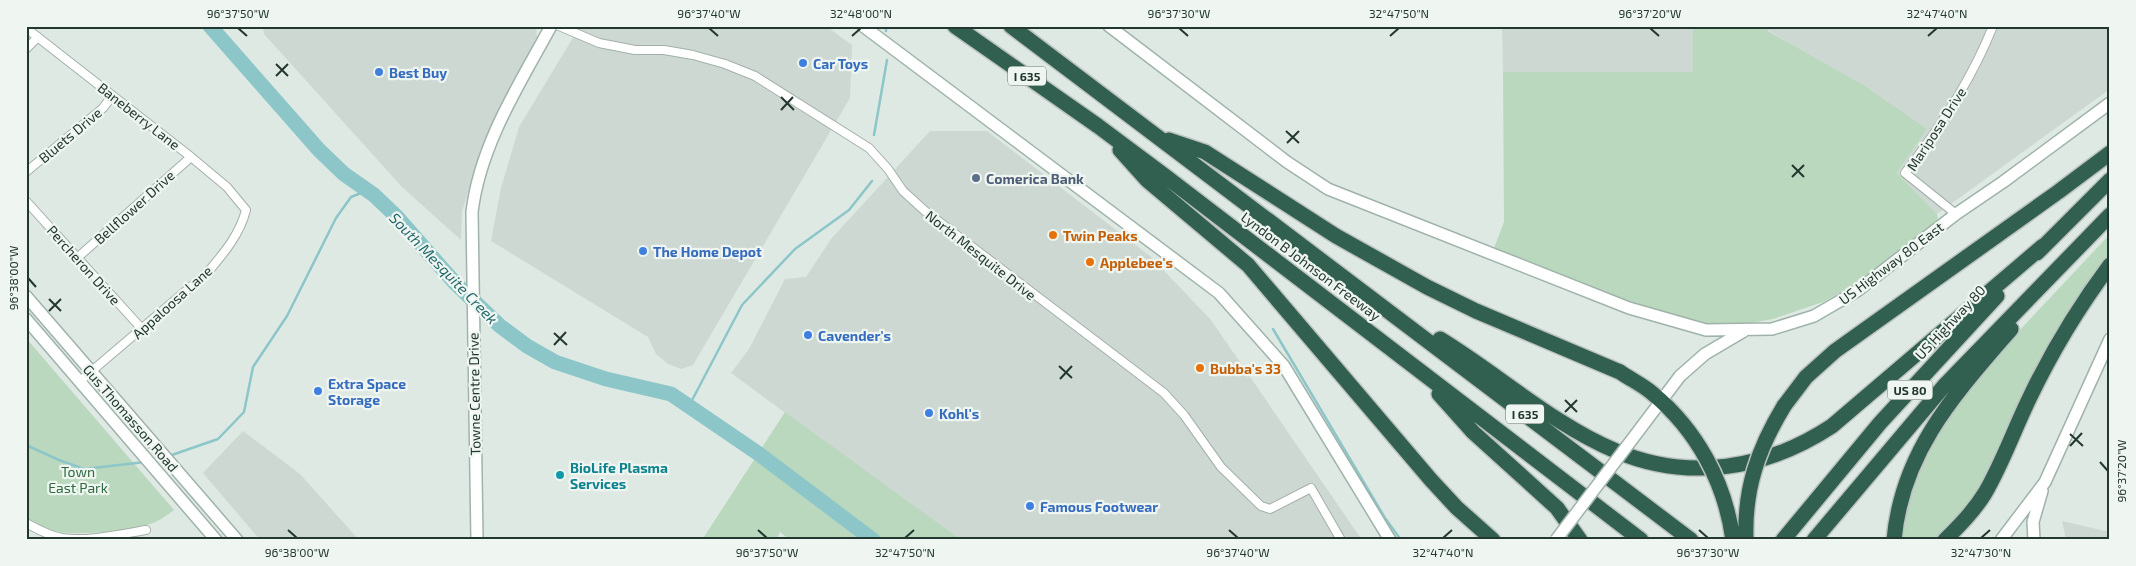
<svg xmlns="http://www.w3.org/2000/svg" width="2136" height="566" viewBox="0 0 2136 566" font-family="'Exo 2',sans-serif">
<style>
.built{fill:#cdd8d2}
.green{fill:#bad8be}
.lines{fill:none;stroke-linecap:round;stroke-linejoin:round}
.stream{stroke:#8cc6c9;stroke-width:2.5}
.river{stroke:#8cc6c9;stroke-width:15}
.street-casing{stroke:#a3b0a9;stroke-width:10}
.secondary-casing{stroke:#9fb3aa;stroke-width:14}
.highway-casing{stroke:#bdc3c1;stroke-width:18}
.street{stroke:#fff;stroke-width:8}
.secondary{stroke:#fff;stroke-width:11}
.highway{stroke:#316051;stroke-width:15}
.secondary-bridge-casing{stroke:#9fb3aa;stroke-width:14;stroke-linecap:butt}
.highway-bridge-casing{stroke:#bdc3c1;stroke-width:18;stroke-linecap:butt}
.secondary-bridge{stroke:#fff;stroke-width:11}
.highway-bridge{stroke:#316051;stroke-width:15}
.ticks{fill:none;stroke:#22372f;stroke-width:2}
.shop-dot{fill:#3f7fe0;stroke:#eff6f1;stroke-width:2}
.service-dot{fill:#5c6f8a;stroke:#eff6f1;stroke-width:2}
.food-dot{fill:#e8710a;stroke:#eff6f1;stroke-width:2}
.culture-dot{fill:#0f9aa8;stroke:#eff6f1;stroke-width:2}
.labels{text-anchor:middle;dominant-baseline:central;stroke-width:4.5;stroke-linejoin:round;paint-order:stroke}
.shield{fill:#eff6f1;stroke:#607069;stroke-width:1}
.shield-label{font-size:12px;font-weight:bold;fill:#22372f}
.shop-label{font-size:14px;font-weight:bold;fill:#366cbe;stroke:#eff6f1;text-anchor:start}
.street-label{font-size:14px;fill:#22372f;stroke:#eff6f1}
.service-label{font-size:14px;font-weight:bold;fill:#4e5e75;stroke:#eff6f1;text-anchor:start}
.food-label{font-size:14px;font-weight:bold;fill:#c56008;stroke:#eff6f1;text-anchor:start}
.culture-label{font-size:14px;font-weight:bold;fill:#0d838f;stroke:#eff6f1;text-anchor:start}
.park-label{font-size:14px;fill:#306940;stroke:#eff6f1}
.water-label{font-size:15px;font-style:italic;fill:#23686c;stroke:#eff6f1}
.neatline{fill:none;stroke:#22372f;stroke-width:2}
.ticks-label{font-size:12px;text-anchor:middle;fill:#22372f}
</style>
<rect width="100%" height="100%" fill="#dfe9e3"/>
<!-- built -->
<path class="built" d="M 263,26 L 536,27 L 537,37 L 480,150 L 462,212 L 461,240 L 402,187 L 264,34 Z
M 580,26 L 826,26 L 852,45 L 850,98 L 693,365 L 681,369 L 668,364 L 656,354 L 648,337 L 491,241 L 501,188 L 519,127 Z
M 1502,26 L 1693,26 L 1693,72 L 1503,72 Z
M 1768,26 L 2110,26 L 2110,89 L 1937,214 L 1897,173 L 1927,129 L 1768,30 Z
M 930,131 L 987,131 L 1150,256 L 1211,320 L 1362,540 L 959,540 L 731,373 L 749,349 L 785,279 L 806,277 L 831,239 Z
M 243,431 L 300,474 L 359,540 L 260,540 L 203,473 Z
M 2062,521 L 2110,532 L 2110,540 L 2066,540 Z"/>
<!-- green -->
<path class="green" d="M 1693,26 L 1768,26 L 1768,31 L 1863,85 L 1927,129 L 1897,173 L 1937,214 L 1938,220 L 1854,285 L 1823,302 L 1773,319 L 1739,325 L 1710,324 L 1660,313 L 1494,248 L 1504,222 L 1503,72 L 1693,72 Z
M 2110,234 L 2110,257 L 2086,289 L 1983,486 L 1938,540 L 1899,540 L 1917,466 L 1957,404 L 2018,332 Z
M 26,338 L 174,510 C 166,516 158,522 147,525 C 128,532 78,535 58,532 C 47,529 37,524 26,518 Z
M 785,412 L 961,540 L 790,540 L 780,532 L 776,540 L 702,540 Z"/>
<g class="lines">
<!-- stream -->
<path class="stream" d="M 886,26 L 886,31
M 874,135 L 887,60
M 1273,329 L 1385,518 L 1401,540
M 689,406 L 742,305 L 795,249 L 849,210 L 872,181
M 26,445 L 59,460 L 84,469 L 145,462
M 169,456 L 218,439 L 244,412 L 253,367 L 287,316 L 336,218 L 351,197 L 361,193 L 374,195"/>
<!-- river -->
<path class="river" d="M 210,26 L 319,150 L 344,174 L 374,195 L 397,217 L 455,283 L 500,326 L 527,346 L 555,362 L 606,379 L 671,394 L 759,454 L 873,540"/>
<!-- street casing -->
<g class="street-casing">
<path id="street" d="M 559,26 L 599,43 L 635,50 L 664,50 L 693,55 L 725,64 L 755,76 L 869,148 L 888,169 L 903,191 L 925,211 L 1164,393 L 1184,415 L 1221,467 L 1261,506 L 1270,509 L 1311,488 L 1341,540
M 26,28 L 191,157 L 227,187 L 246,210 C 240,234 224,253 208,272 L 80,381
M 26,49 L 38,37
M 26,172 L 103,108 L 112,96
M 26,201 L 142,329
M 1956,214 L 1905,173 C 1940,128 1972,79 1993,26
M 77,258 L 191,157
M 26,523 C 37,529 49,536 62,538 C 86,542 122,534 146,530"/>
</g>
<!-- secondary casing -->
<g class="secondary-casing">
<path id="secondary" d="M 863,26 L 1219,293 L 1284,366 L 1390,540
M 1109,26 L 1287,162 L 1328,189 L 1629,308 L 1706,330 L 1772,329 L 1814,316 L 1857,291 L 1956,214 L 2003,182 L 2110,103
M 26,296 L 237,540
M 26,319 L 216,540
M 1680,376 L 1705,354 L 1744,331
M 477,540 L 472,212 C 480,145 519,85 551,26
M 2001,540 L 2045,482 L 2110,339
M 2034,540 L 2033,522 L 2042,491"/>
</g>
<!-- highway casing -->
<g class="highway-casing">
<path id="highway" d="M 955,26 L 1098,126 L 1165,176 L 1641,540
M 1011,26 L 1691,540
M 1169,140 L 1205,152 L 1336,236 L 1427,287 L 1476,311 L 1620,372
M 1120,150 L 1147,180 L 1248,265 L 1431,480 L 1457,508 L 1493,540
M 2037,253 L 2110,180
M 1440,339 C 1499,375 1552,424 1616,451 C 1689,482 1767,469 1832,426 L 2043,246
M 1439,394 L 1473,432 L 1557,508 L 1580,540
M 1784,406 L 1806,377 L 1835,351 L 2058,192 L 2110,153
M 1783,540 L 1880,423 L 1997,296
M 1814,540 L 1944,386 L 2110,215
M 1894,540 C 1902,451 1955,394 2011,329
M 1945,540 C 1960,525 1974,511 1985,493 C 2002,464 2014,430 2029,399 C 2050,355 2080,305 2110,265"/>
</g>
<!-- street -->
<use href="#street" class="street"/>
<!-- secondary -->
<use href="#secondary" class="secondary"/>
<!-- highway -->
<use href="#highway" class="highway"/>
<!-- secondary-bridge casing -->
<g class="secondary-bridge-casing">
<path id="secondary-bridge" d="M 1556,540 L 1680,376"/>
</g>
<!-- highway-bridge casing -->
<g class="highway-bridge-casing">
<path id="highway-bridge" d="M 1620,372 C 1630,379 1643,385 1652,393 C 1697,430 1725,482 1733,540
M 1746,540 C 1744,489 1758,449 1784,406"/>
</g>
<!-- secondary-bridge -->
<use href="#secondary-bridge" class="secondary-bridge"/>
<!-- highway-bridge -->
<use href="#highway-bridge" class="highway-bridge"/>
</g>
<!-- ticks -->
<path class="ticks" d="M 238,28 L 247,36M 709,28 L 718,36M 1179,28 L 1188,36M 1650,28 L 1659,36M 852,36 L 861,28M 1390,36 L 1399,28M 1928,36 L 1937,28M 276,64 L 288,76M 276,76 L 288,64M 781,97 L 794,110M 781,110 L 793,97M 1286,131 L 1299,143M 1287,143 L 1299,131M 1792,165 L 1804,177M 1792,177 L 1804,165M 28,278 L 36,287M 49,299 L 61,311M 49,311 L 61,299M 554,333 L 567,345M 554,345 L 566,332M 1059,366 L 1072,378M 1060,379 L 1072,366M 1565,400 L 1577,412M 1565,412 L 1577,400M 2070,434 L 2083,446M 2070,446 L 2082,433M 2100,462 L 2108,471M 288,530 L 297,538M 758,530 L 767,538M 1229,530 L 1238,538M 1699,530 L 1708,538M 905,538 L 914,530M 1443,538 L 1452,530M 1981,538 L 1990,530"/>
<!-- markers -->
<g class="shop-dot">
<circle cx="803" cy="63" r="5"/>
<circle cx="379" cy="72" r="5"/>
<circle cx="643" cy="251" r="5"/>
<circle cx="808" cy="335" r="5"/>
<circle cx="318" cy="391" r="5"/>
<circle cx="929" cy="413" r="5"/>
<circle cx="1030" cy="506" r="5"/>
</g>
<circle class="service-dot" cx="976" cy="178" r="5"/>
<g class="food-dot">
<circle cx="1053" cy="235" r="5"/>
<circle cx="1090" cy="262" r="5"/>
<circle cx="1200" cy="368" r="5"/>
</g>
<circle class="culture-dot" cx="560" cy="475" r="5"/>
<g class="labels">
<!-- shield labels -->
<g class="shield">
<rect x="1008" y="66.5" width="38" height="19" rx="4"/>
<rect x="1887.5" y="380.5" width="45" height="19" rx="4"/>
<rect x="1506" y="404.5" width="38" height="19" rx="4"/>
</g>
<g class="shield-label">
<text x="1027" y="76">I 635</text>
<text x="1910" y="390">US 80</text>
<text x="1525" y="414">I 635</text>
</g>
<!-- shop labels -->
<g class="shop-label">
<text x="813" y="63">Car Toys</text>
<text x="389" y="72">Best Buy</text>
<text x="653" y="251">The Home Depot</text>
<text x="818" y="335">Cavender's</text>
<text x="328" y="383">Extra Space<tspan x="328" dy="16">Storage</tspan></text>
<text x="939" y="413">Kohl's</text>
<text x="1040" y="506">Famous Footwear</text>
</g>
<!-- street labels -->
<g class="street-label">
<text transform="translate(139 116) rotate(38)">Baneberry Lane</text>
<text transform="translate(1936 129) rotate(-57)">Mariposa Drive</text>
<text transform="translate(70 135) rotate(-40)">Bluets Drive</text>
<text transform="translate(134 207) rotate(-42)">Bellflower Drive</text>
<text transform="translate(981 255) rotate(38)">North Mesquite Drive</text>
<text transform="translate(1891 263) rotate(-37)">US Highway 80 East</text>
<text transform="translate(84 265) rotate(48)">Percheron Drive</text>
<text transform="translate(1311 266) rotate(37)">Lyndon B Johnson Freeway</text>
<text transform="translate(172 302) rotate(-42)">Appaloosa Lane</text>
<text transform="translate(1950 322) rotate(-47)">US Highway 80</text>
<text transform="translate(474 394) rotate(-91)">Towne Centre Drive</text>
<text transform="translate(131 418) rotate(49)">Gus Thomasson Road</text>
</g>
<!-- service labels -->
<g class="service-label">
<text x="986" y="178">Comerica Bank</text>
</g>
<!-- food labels -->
<g class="food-label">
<text x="1063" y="235">Twin Peaks</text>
<text x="1100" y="262">Applebee's</text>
<text x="1210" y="368">Bubba's 33</text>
</g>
<!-- culture labels -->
<g class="culture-label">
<text x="570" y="467">BioLife Plasma<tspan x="570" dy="16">Services</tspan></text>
</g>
<!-- park labels -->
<g class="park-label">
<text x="78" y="471">Town<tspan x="78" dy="16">East Park</tspan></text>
</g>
<!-- water labels -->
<g class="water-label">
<text transform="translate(444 268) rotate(46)">South Mesquite Creek</text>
</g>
</g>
<!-- border -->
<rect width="2136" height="566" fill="none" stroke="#eff6f1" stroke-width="55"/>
<rect x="28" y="28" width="2080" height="510" class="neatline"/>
<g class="ticks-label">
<text x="238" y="18">96°37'50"W</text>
<text x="709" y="18">96°37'40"W</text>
<text x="861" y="18">32°48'00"N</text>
<text x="1179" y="18">96°37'30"W</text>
<text x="1399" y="18">32°47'50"N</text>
<text x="1650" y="18">96°37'20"W</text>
<text x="1937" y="18">32°47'40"N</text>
<text transform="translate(14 278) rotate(-90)" y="4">96°38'00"W</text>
<text transform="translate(2122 471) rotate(-90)" y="4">96°37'20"W</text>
<text x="297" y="557">96°38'00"W</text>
<text x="767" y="557">96°37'50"W</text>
<text x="905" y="557">32°47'50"N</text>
<text x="1238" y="557">96°37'40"W</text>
<text x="1443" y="557">32°47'40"N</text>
<text x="1708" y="557">96°37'30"W</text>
<text x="1981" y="557">32°47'30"N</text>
</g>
</svg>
